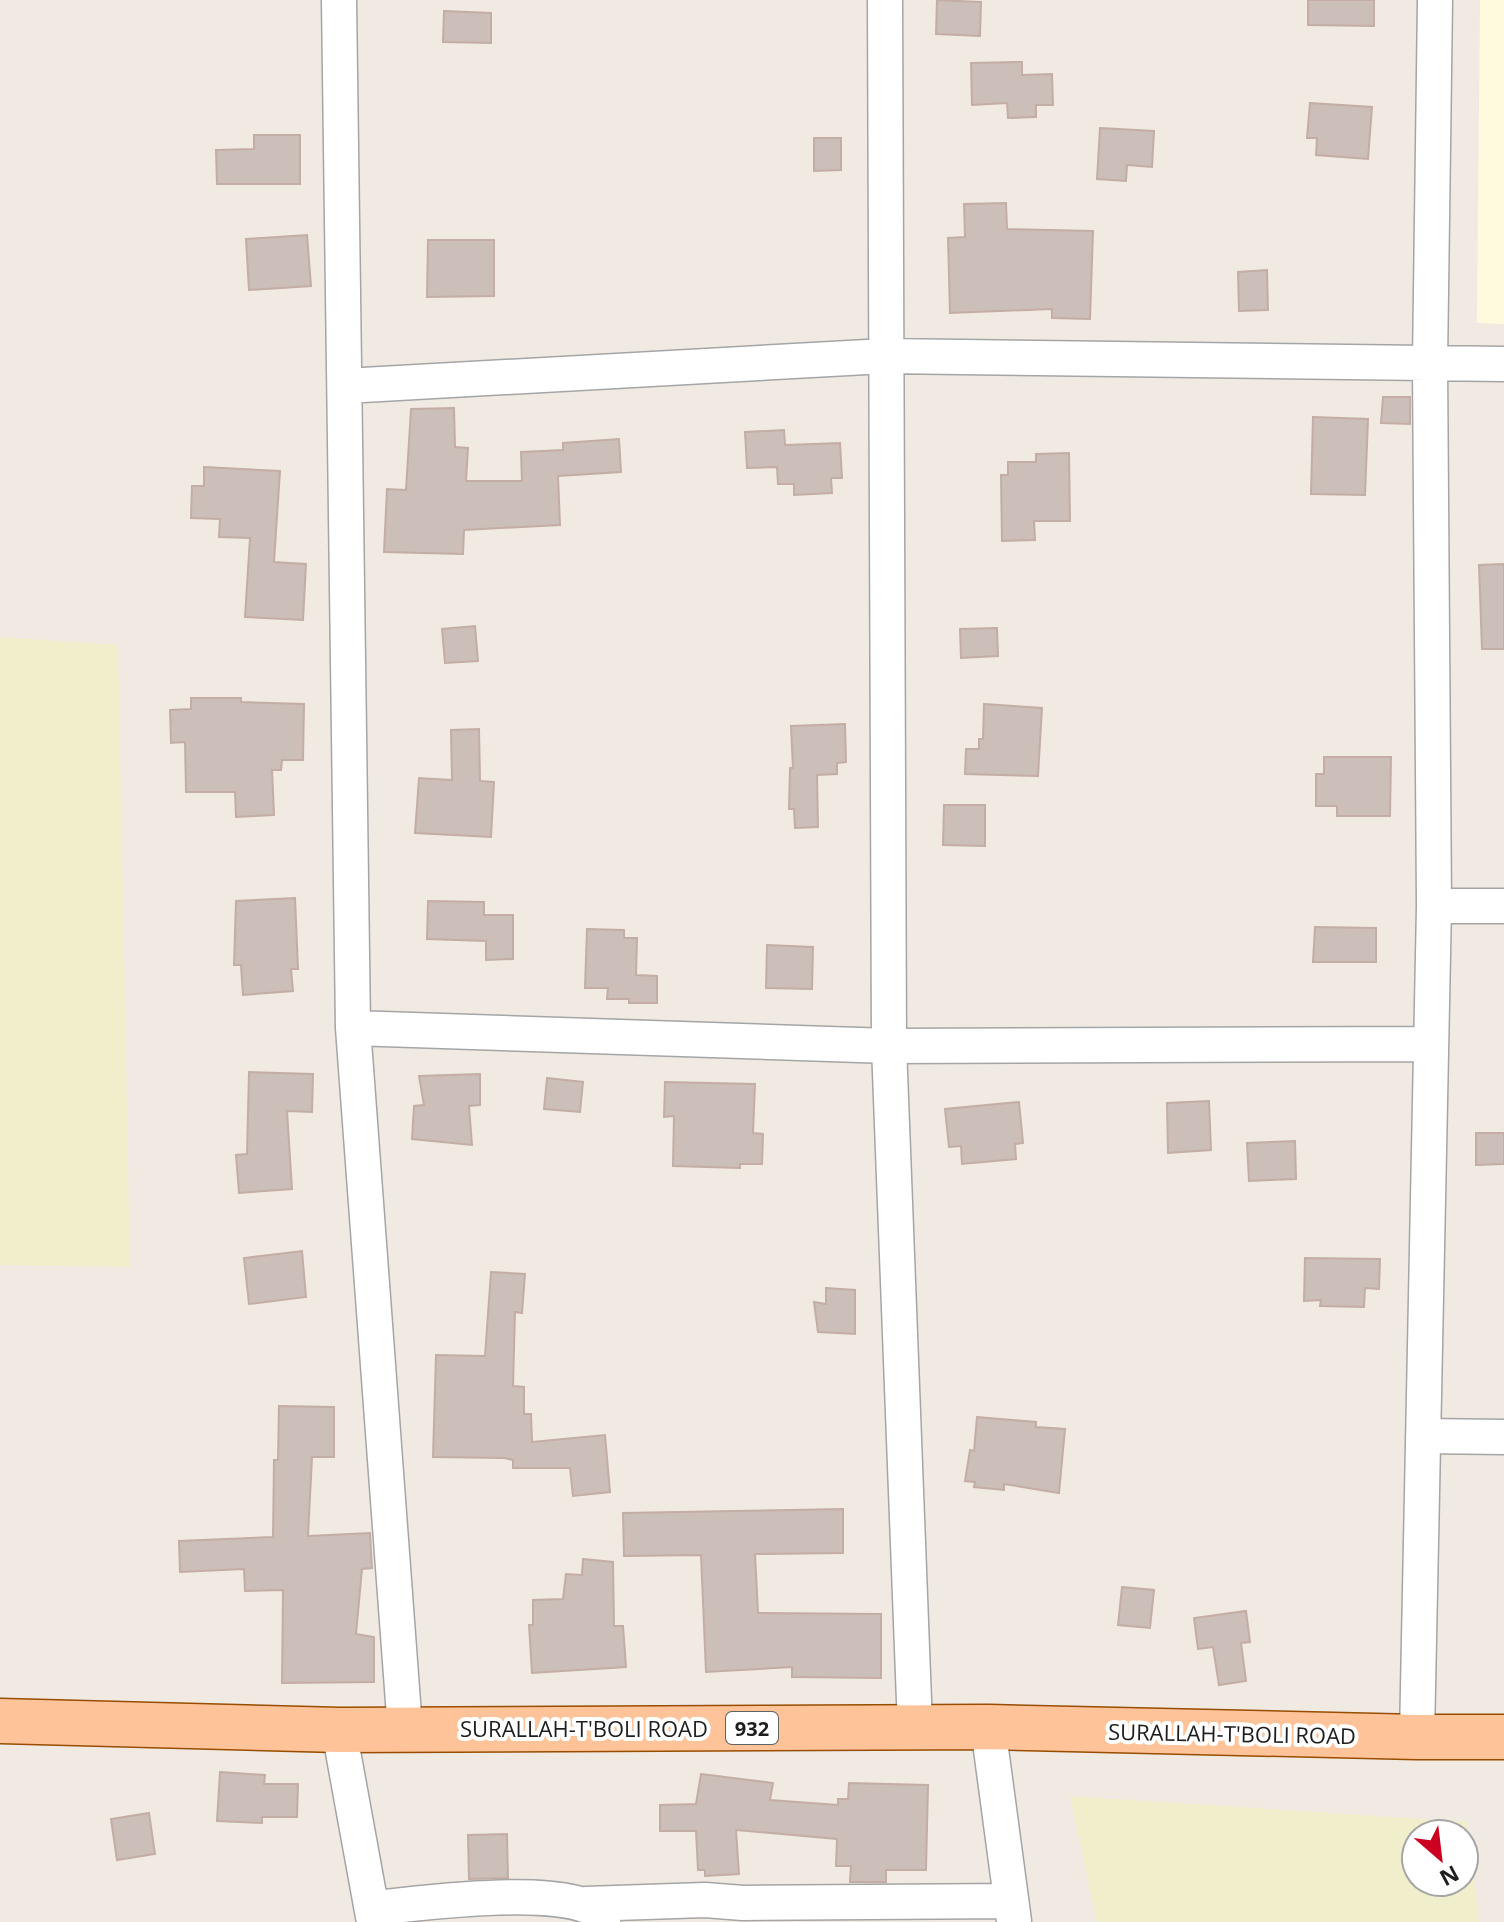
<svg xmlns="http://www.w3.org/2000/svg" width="1504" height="1922" viewBox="0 0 1504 1922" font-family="'Open Sans',sans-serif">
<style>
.education{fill:#fffadd}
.farmland{fill:#f1eecc;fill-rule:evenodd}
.building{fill:#ccbeb9;stroke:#c3ada4;stroke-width:2}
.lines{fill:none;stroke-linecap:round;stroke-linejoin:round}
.street-casing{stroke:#a5a5a5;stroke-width:37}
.primary-casing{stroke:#984d00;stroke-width:47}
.street{stroke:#fff;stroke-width:34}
.primary{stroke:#ffc399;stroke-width:44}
.labels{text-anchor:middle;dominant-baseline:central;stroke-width:8;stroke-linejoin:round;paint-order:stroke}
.shield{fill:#fff;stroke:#626262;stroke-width:2}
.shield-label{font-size:20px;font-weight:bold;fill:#1e1e1e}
.street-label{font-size:22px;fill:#1e1e1e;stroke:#fff}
</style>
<rect width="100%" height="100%" fill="#f0eae3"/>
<!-- education -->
<path class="education" d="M 1480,0 L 1504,0 L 1504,324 L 1477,323 Z"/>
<!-- farmland -->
<path class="farmland" d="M 0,637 L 118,645 L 130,1267 L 0,1265 Z
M 1070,1796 L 1467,1822 L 1479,1922 L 1097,1922 ZM 1464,1834 L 1464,1882 L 1416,1882 L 1416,1834 Z"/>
<!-- building -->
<path class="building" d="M 937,0 L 981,2 L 980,36 L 936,34 Z
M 1308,0 L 1374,0 L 1374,26 L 1308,25 Z
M 444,11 L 491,13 L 491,43 L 443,42 Z
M 1022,62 L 1022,75 L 1052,74 L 1053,105 L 1036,105 L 1036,117 L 1008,118 L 1007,103 L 972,105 L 971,63 Z
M 1310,103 L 1372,107 L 1368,159 L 1316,155 L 1317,138 L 1307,138 Z
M 1100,128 L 1154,131 L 1152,167 L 1127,165 L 1126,181 L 1097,179 Z
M 254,135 L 300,135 L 300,184 L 217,184 L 216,150 L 254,149 Z
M 814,138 L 841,138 L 841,170 L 814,171 Z
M 1006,203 L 1007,229 L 1093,231 L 1090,319 L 1052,318 L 1052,309 L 950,313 L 948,238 L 965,237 L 964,204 Z
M 307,235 L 311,286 L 249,290 L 246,239 Z
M 428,240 L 494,240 L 494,296 L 427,297 Z
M 1267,270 L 1268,310 L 1239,311 L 1238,272 Z
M 1383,397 L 1410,397 L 1410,424 L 1381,423 Z
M 454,408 L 455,447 L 468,448 L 466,481 L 522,481 L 521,452 L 563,450 L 563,443 L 619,439 L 621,472 L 558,476 L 560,525 L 464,530 L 463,554 L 384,552 L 387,489 L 406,490 L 411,409 Z
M 1313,417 L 1368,419 L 1365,495 L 1311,494 Z
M 784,430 L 785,445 L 840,443 L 842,478 L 831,478 L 832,493 L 794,495 L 794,484 L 778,484 L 777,467 L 747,468 L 745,432 Z
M 1069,453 L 1070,521 L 1034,521 L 1035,540 L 1002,541 L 1001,475 L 1008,475 L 1008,462 L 1036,462 L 1036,454 Z
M 204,467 L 280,471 L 274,562 L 306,564 L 303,620 L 245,617 L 250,538 L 219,537 L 220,519 L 191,518 L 192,486 L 204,486 Z
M 1504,564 L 1504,649 L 1482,649 L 1479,565 Z
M 475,626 L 478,661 L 445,663 L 442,629 Z
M 997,628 L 998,656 L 961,658 L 960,629 Z
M 191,698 L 241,698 L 241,702 L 304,704 L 303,760 L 282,760 L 281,770 L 272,770 L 274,815 L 236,817 L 235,792 L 186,792 L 185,742 L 171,743 L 170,710 L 191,709 Z
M 984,704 L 1042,708 L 1038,776 L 965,774 L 966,749 L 979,749 L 979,739 L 983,739 Z
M 845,724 L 846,762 L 837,763 L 837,774 L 817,775 L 818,827 L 795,828 L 794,809 L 789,809 L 790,768 L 793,768 L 791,726 Z
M 479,729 L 480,781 L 494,782 L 491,837 L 415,833 L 419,778 L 452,780 L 451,730 Z
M 1324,757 L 1391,757 L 1390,816 L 1337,816 L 1337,806 L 1316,806 L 1316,774 L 1324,774 Z
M 944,805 L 985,805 L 985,846 L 943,845 Z
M 295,898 L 298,969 L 291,969 L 293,991 L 243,995 L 241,965 L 234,965 L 236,901 Z
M 428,901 L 484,902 L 484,915 L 513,915 L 513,959 L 486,960 L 486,941 L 427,939 Z
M 1315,927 L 1376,928 L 1376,962 L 1313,962 Z
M 587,929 L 624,930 L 624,938 L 637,938 L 636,975 L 657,976 L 657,1003 L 629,1003 L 629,999 L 607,999 L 608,988 L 585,988 Z
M 767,945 L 813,947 L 812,989 L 766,988 Z
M 249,1072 L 313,1074 L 312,1112 L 287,1111 L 292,1189 L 239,1193 L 236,1155 L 247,1154 Z
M 480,1074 L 480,1105 L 469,1106 L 472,1145 L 412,1139 L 414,1106 L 424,1105 L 419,1076 Z
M 547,1078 L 583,1082 L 580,1112 L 544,1109 Z
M 665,1082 L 755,1084 L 753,1133 L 763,1134 L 762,1164 L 740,1164 L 740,1168 L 673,1166 L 674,1116 L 664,1117 Z
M 1209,1101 L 1211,1150 L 1168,1153 L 1167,1103 Z
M 1019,1102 L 1023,1143 L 1015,1144 L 1016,1159 L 962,1164 L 961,1146 L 949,1147 L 945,1109 Z
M 1476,1133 L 1504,1133 L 1504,1164 L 1476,1165 Z
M 1295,1141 L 1296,1179 L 1249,1181 L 1247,1143 Z
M 302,1251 L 306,1297 L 249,1304 L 244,1258 Z
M 1305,1258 L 1380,1259 L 1379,1289 L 1365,1288 L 1364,1307 L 1320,1306 L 1321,1300 L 1304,1301 Z
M 491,1272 L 525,1274 L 522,1313 L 515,1312 L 513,1386 L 524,1387 L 524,1414 L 531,1414 L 532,1442 L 605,1435 L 610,1492 L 573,1496 L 570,1468 L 513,1468 L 513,1460 L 504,1458 L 433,1457 L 436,1355 L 485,1356 Z
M 826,1288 L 855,1290 L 855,1334 L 818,1332 L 814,1302 L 826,1304 Z
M 279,1406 L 334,1407 L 334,1457 L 312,1457 L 308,1536 L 370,1533 L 372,1568 L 362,1569 L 356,1634 L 374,1637 L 374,1682 L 282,1683 L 283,1590 L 245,1591 L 244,1569 L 180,1572 L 179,1541 L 273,1537 L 274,1460 L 278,1460 Z
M 977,1417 L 1036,1422 L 1036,1427 L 1065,1429 L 1059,1493 L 1004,1484 L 1004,1490 L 974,1487 L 975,1482 L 965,1481 L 970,1450 L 974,1451 Z
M 843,1509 L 843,1553 L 755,1554 L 758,1613 L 881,1614 L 881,1678 L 792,1677 L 792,1667 L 706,1672 L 701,1555 L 624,1556 L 623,1513 Z
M 583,1559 L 613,1562 L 614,1626 L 623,1626 L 626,1667 L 532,1673 L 529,1625 L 533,1625 L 533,1600 L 563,1599 L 566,1574 L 582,1575 Z
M 1122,1587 L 1154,1590 L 1150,1628 L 1118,1625 Z
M 1246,1611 L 1250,1642 L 1241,1643 L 1246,1681 L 1219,1685 L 1213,1647 L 1198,1649 L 1194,1618 Z
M 220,1772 L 265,1775 L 264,1784 L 298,1784 L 297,1817 L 262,1817 L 262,1823 L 217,1821 Z
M 701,1774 L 773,1783 L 770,1800 L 838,1805 L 838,1799 L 848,1799 L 849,1783 L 928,1785 L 926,1870 L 886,1870 L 886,1882 L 850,1882 L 851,1866 L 836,1866 L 837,1839 L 736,1830 L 739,1874 L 705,1876 L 705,1870 L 698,1870 L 696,1831 L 660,1831 L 660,1805 L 696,1804 Z
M 149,1813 L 155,1854 L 117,1860 L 111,1819 Z
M 507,1834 L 508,1878 L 469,1879 L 468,1835 Z"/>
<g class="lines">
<!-- street casing -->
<g class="street-casing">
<path id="street" d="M 339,0 L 353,1028 L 405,1729
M 885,0 L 889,1046 L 915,1727
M 345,386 L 885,356 L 1504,364
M 1434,906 L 1504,906
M 353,1028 L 889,1046 L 1430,1044
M 1423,1436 L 1504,1437
M 988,1727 L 1014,1921
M 339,1730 L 374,1922
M 1417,1737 L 1434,906 L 1430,364 L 1435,0
M 586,1904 L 705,1900 L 743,1903 L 1010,1901
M 372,1908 C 421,1904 569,1882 604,1916"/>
</g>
<!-- primary casing -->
<g class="primary-casing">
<path id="primary" d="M 0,1721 L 339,1730 L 988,1727 L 1417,1737 L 1504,1737"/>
</g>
<!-- street -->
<use href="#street" class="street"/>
<!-- primary -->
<use href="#primary" class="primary"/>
</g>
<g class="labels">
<!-- shield labels -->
<rect class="shield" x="726" y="1712" width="52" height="32" rx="6"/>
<g class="shield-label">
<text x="752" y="1728">932</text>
</g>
<!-- street labels -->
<g class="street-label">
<text x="584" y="1728">SURALLAH-T'BOLI ROAD</text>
<text transform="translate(1232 1733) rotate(1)">SURALLAH-T'BOLI ROAD</text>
</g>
</g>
<!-- north arrow -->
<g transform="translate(1440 1858) rotate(152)"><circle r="38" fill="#ffffff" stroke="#a5a5a5" stroke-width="2"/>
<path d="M0-6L14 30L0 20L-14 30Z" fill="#cc0021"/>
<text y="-12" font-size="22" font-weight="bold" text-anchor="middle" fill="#1e1e1e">N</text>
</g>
</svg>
